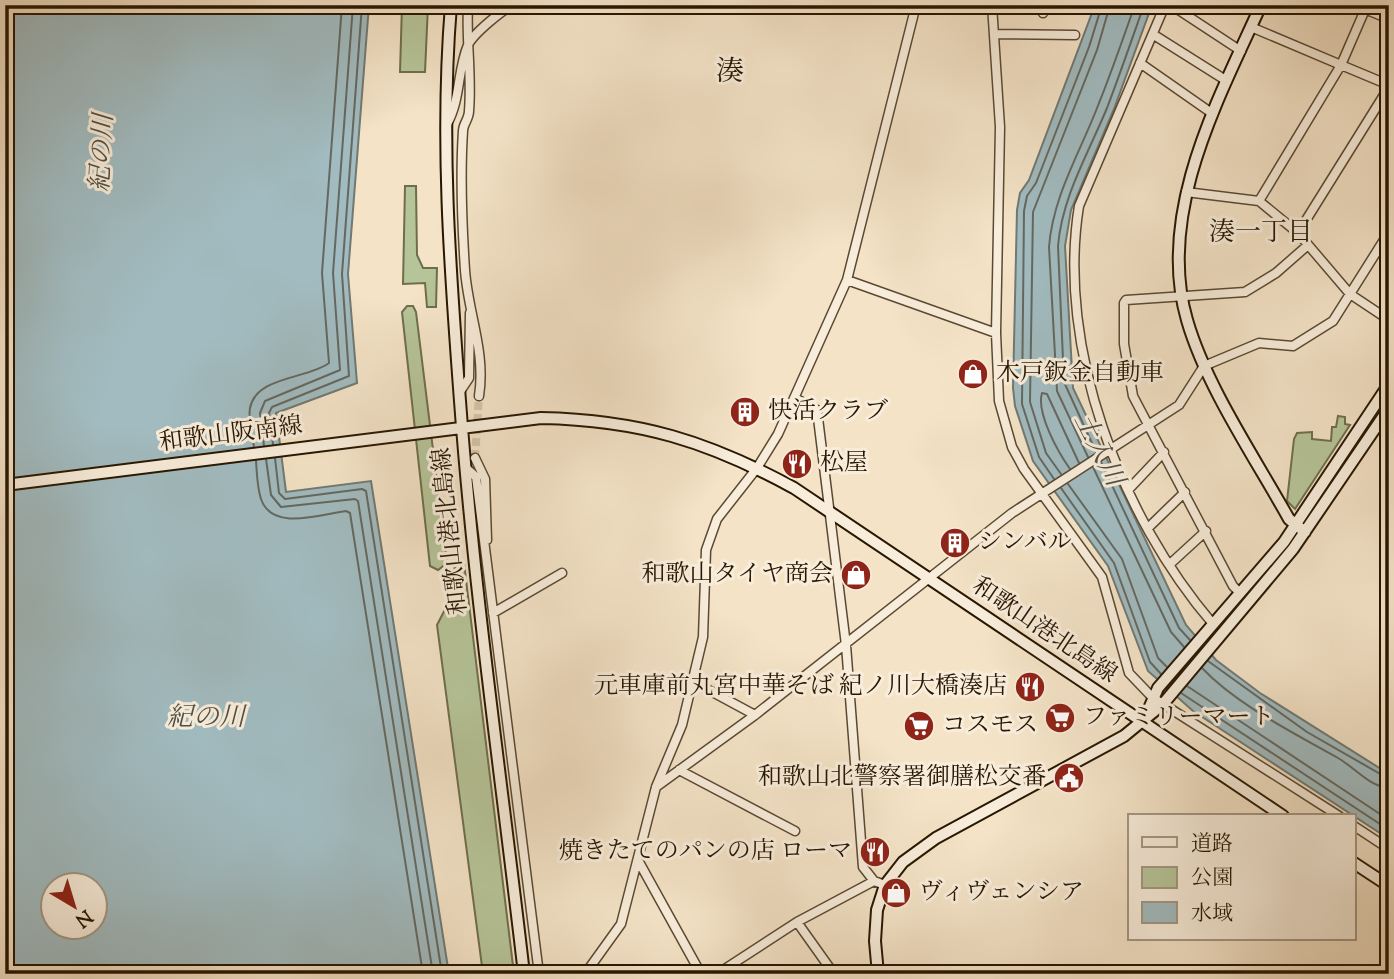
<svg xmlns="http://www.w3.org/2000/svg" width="1394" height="979" viewBox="0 0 1394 979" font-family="'Sorts Mill Goudy','Noto Serif JP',serif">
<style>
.green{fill:#b6c599;stroke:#6e6e4c;stroke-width:2}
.water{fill:#a1bbc0;stroke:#707973;stroke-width:2;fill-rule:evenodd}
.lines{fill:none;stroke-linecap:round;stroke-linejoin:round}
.shore{stroke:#646860;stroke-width:2}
.street-tunnel{stroke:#d5c4a9;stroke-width:8;stroke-dasharray:8 4;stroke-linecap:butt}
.street-casing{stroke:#5a4932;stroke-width:11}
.secondary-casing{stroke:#271600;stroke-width:14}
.street{stroke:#f8eddb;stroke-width:8}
.secondary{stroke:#f8eddb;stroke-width:10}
.labels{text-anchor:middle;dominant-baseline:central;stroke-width:6;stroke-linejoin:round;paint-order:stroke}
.poi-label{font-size:24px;fill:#271600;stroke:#f8eddb;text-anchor:start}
.street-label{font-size:24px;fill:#271600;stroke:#f8eddb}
.water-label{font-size:26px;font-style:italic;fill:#525043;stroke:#f8eddb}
.neighbourhood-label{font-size:26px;fill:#271600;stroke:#f8eddb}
.quarter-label{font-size:28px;fill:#271600;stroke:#f8eddb}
</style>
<rect width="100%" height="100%" fill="#f4e3c7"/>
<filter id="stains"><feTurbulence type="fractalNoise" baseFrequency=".00286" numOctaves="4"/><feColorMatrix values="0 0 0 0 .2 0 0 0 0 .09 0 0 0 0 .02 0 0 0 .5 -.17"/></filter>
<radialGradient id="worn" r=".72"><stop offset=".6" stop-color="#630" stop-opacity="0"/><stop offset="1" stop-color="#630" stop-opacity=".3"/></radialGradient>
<!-- green -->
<path class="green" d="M 402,5 L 428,5 L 425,72 L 400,72 Z
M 405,186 L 416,186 L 417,255 L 423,268 L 437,268 L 436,307 L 427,307 L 425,283 L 403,284 Z
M 407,306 L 413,306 L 416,312 L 447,563 L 438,570 L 430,566 L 402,312 Z
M 1338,416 L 1345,417 L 1345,424 L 1350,425 L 1295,509 L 1287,501 L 1294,439 L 1297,433 L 1312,432 L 1312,439 L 1331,441 L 1332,427 L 1336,427 Z
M 464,563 L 514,974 L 483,974 L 437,625 L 452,596 L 455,564 Z"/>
<!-- water -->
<path class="water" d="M 5,5 L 369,5 L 348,274 L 357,383 L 276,413 L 286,492 L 371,481 L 449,974 L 5,974 ZM 52,884 L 94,884 L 94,926 L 52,926 Z
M 1095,5 L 1152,5 L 1114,109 L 1071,210 L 1065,246 L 1073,388 L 1186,625 L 1216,660 L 1260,693 L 1389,774 L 1389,839 L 1193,711 L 1148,671 L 1108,566 L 1033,461 L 1015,406 L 1013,388 L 1017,210 L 1020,193 L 1029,180 Z"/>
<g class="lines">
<!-- shore -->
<path class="shore" d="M 273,444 L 269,413 L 272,407 L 349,376 L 342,274 L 362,5
M 264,446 L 260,413 L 265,401 L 340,370 L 333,273 L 353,5
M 254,447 C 252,435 248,420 250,408 C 256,376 308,379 329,363 L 322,273 L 342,5
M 1096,452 L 1064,382 L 1058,246 C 1062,197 1088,154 1107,108 C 1120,74 1132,39 1144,5
M 1088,457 L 1057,391 L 1049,247 C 1053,195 1081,151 1099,103 C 1112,71 1123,38 1135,5
M 275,458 L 279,493 L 285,499 L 362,489 L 366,491 L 442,974
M 266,459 L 271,495 L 281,507 L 355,499 L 358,501 L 433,974
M 256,461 C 257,473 257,487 261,499 C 272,532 322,514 346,511 L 350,513 L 423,974
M 1101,462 L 1179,628 L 1190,640
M 1093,467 L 1171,632 L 1184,647
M 1070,469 C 1058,452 1036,413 1042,393 L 1047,394 L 1079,463
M 1061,474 L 1046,453 L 1030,402 L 1033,212 L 1097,50 L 1110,5
M 1054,479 L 1039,457 L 1022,404 L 1024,211 L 1027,196 L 1036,183 L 1089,47 L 1102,5
M 1068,484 L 1122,559 L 1158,658 L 1167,667
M 1061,488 L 1114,563 L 1150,662 L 1161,674
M 1208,661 L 1307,732 L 1389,779
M 1202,668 C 1237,705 1294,733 1338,758 C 1354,767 1370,787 1389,788
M 1187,686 L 1389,820
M 1181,693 L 1389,830"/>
<!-- street-tunnel -->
<path class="street-tunnel" d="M 475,458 L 479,396"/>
<!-- street casing -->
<g class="street-casing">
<path id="street" d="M 468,5 C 466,41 472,75 469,111 C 469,119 463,124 463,131 C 460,176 462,224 465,270 C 468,313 486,352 479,396
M 992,5 L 1000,127 L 996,333 L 999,401 L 1012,447 L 1024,469 L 1102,577 L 1129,673 L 1152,697 L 1339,816
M 1043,5 L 1043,13
M 1165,5 L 1079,206 C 1056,348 1121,517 1213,624
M 1171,5 L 1241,51
M 1355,5 L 1389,19
M 1367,5 L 1341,65 L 1389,85
M 1085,6 L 1085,5
M 1251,27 L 1341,65 L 1259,201
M 994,34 L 1075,35
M 1154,35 L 1227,81
M 1140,63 L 1213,114
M 447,124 C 461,99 457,71 468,45 C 473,34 502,10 513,5
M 1186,192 L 1259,201 L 1298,233 L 1350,294 L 1389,320
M 1298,233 L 1389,87
M 847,280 L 996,333
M 459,393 L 469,378 L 470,313
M 795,398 L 817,410 L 846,645 L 863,867 L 874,881 L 885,885
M 475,458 L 485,479 L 487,540
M 465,467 L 476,477 L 539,974
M 1129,489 L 1164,452
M 1149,527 L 1185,492
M 1170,564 L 1206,531
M 1240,593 L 1233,586 L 1133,396 L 1124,344 L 1124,303 L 1126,300 L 1245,292 L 1276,273 L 1308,245
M 493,613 L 562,573
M 692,681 L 755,715
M 679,770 L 795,831
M 656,787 L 755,715 L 1012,513 L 1179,405 L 1204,366 L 1259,343 L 1293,346 L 1333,321 L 1389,232
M 1354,826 L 1389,849
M 639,862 L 701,974
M 797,922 L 834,974
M 585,974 L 621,924 L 656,787 L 682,725 L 703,637 L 706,550 L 717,519 L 757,468 L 778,434 L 847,280 L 916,5
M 717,974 L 797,922 L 874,881"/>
</g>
<!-- secondary casing -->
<g class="secondary-casing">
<path id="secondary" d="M 451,5 C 440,138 450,269 460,401 C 474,593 502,783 524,974
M 1261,5 C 1218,100 1156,213 1187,320 C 1206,386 1255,458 1289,519 L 1305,532
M 5,485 L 541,418 C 639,420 708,441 794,488 L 1283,816
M 1144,720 L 1158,688 L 1284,542 L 1389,384
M 1354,863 L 1389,886
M 878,974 L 875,941 L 877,910 L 885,885 L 903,862 L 936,838 L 1124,736 L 1163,704 L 1293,549 L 1389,408"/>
</g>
<!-- street -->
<use href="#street" class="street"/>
<!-- secondary -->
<use href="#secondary" class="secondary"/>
</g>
<!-- icons -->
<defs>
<g id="shop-disc" transform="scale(1.575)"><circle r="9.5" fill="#8f2418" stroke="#f8eddb"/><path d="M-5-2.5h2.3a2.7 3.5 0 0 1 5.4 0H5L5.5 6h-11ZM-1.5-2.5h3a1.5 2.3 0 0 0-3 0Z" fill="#fff"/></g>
<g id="building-disc" transform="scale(1.575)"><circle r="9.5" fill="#8f2418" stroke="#f8eddb"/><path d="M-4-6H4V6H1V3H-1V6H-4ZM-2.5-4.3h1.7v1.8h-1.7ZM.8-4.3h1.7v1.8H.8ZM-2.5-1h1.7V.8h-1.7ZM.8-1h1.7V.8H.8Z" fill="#fff"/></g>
<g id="restaurant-disc" transform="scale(1.575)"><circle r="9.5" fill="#8f2418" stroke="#f8eddb"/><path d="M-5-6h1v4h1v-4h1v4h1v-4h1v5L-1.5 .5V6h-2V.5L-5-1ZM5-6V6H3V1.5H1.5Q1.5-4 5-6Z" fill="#fff"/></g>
<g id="supermarket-disc" transform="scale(1.575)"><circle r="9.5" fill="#8f2418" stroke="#f8eddb"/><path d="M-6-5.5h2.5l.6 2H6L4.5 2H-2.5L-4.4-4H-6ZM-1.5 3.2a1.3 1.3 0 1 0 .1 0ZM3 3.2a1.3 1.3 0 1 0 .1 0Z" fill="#fff"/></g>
<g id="civic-disc" transform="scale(1.575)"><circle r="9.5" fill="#8f2418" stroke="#f8eddb"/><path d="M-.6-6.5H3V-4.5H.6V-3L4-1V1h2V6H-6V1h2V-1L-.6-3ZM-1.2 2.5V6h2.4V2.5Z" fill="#fff"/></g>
</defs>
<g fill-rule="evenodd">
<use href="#shop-disc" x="973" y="374"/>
<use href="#building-disc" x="745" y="412"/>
<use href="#restaurant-disc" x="797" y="464"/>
<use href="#building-disc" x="955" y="543"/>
<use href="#shop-disc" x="856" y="575"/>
<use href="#restaurant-disc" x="1030" y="687"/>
<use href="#supermarket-disc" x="1060" y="718"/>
<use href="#supermarket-disc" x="919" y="726"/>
<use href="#civic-disc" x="1069" y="778"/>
<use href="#restaurant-disc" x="875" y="852"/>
<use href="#shop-disc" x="896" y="893"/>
</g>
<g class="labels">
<!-- poi labels -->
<g class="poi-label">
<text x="996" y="374">木戸鈑金自動車</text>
<text x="768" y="412">快活クラブ</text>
<text x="820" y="464">松屋</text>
<text x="978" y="543">シンバル</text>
<text x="833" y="575" text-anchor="end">和歌山タイヤ商会</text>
<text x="1007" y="687" text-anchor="end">元車庫前丸宮中華そば 紀ノ川大橋湊店</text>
<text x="1083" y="718">ファミリーマート</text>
<text x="942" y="726">コスモス</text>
<text x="1046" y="778" text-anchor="end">和歌山北警察署御膳松交番</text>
<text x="852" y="852" text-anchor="end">焼きたてのパンの店 ローマ</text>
<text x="919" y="893">ヴィヴェンシア</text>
</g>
<!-- street labels -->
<g class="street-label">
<text transform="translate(231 435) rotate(-7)">和歌山阪南線</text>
<text transform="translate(451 531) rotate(-96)">和歌山港北島線</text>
<text transform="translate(1044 631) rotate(34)">和歌山港北島線</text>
</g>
<!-- water labels -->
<g class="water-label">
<text transform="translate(103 153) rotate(-87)">紀の川</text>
<text transform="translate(1098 450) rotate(63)">土入川</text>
<text x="206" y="718">紀の川</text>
</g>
<!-- neighbourhood labels -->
<g class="neighbourhood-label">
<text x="1261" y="233">湊一丁目</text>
</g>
<!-- quarter labels -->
<g class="quarter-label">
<text x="730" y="73">湊</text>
</g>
</g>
<!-- margin -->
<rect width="1394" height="979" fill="none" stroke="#f4e3c7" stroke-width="28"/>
<rect x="7" y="7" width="1380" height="965" fill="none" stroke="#271600" stroke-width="3.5"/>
<rect x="14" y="14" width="1366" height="951" fill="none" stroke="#271600" stroke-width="2"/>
<!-- legend -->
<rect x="1128" y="814" width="228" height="126" fill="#f8eddb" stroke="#a49783" stroke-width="2"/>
<rect x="1142" y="837" width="35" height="10" fill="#f8eddb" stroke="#a49783" stroke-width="2"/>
<text x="1191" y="850" font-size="21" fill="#271600">道路</text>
<rect x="1142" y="867" width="35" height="21" fill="#b6c599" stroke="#a49783" stroke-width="2"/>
<text x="1191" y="884" font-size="21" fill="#271600">公園</text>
<rect x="1142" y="902" width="35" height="21" fill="#a1bbc0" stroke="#a49783" stroke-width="2"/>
<text x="1191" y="920" font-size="21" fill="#271600">水域</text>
<!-- north arrow -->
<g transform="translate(74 906) rotate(142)"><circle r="33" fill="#f8eddb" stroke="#a49783" stroke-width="2"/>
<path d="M0-5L12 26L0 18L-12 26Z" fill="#8f2418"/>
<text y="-10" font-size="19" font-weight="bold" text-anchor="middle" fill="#271600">N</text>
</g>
<rect width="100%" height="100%" filter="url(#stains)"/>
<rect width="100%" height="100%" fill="url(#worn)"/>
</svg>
